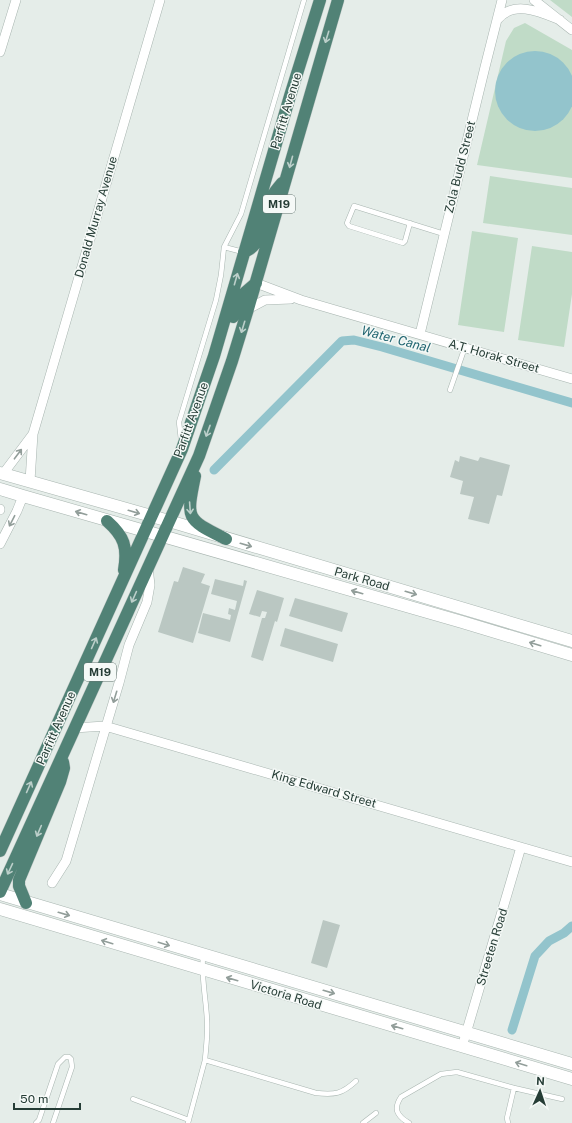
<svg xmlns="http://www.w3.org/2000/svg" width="572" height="1123" viewBox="0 0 572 1123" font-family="'Public Sans',sans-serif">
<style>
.green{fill:#c0dbc7}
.water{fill:#93c4cc}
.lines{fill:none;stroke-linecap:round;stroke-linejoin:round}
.canal{stroke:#93c4cc;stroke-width:9}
.building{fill:#bac7c2}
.service-casing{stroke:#a8b5b0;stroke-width:5.5}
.minor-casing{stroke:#a8b5b0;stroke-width:10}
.tertiary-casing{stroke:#a8b5b0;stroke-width:13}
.trunk-casing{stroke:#c2c9c7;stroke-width:13}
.service{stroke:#fff;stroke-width:4.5}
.minor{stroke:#fff;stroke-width:9}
.tertiary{stroke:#fff;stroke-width:12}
.trunk{stroke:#518276;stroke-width:12}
.oneway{stroke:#bccfca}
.oneway2{stroke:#929e9a}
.labels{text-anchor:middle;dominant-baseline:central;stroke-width:3;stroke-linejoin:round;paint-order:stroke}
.shield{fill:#f5f9f7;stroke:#647570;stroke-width:1}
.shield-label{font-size:11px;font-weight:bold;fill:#263d36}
.street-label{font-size:12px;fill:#263d36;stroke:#f5f9f7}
.water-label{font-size:13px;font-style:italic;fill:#256873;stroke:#f5f9f7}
</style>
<rect width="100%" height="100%" fill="#e5ede9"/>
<!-- green -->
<path class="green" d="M 550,0 L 572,0 L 572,17 Z
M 525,23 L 572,50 L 572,178 L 477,165 L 506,41 L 514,28 Z
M 490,176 L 572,188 L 572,235 L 483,223 Z
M 472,231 L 518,238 L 504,332 L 458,325 Z
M 532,246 L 572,252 L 572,294 L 564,347 L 518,340 Z"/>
<!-- water -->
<path class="water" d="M495 91a40 40 0 1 1 80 0a40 40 0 1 1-80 0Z"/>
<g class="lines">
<!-- canal -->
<path class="canal" d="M 214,470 L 342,341 L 354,340 L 382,347 L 572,403
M 512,1030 L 535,956 L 549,941 L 564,933 L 572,926"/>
</g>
<!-- building -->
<path class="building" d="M 460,456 L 478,461 L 480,457 L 510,465 L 502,496 L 497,495 L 489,524 L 468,519 L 474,497 L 460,494 L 463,481 L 450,477 L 455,460 L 459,462 Z
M 183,567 L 205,574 L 201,583 L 210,586 L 193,643 L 158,632 L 174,581 L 178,582 Z
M 215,579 L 243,586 L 244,580 L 247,581 L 230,642 L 198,633 L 203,613 L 230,620 L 231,615 L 228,614 L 229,608 L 235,610 L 237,601 L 211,594 Z
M 257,590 L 284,598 L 277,622 L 275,621 L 263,661 L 251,657 L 262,618 L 265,618 L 267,612 L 262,611 L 260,617 L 249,614 Z
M 295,598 L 348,613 L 342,632 L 289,616 Z
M 285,628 L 338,644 L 333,662 L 280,646 Z
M 323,920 L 340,925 L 327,968 L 311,963 Z"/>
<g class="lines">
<!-- service casing -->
<g class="service-casing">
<path id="service" d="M 410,223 L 405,241 L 403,243 L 349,226 L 347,223 L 354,206 L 444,234
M 224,247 L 243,252
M 450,390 L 465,347
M 181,440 L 179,422 L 216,300 L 221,275 L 224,247 L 241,214 L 304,0
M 203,955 C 201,977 206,998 207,1020 C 208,1034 206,1047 205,1060 L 316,1093 C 335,1095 342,1094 356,1081
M 133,1099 L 189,1120
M 36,1123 L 39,1120 L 58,1064 L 65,1057 L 69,1057 L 71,1059 L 72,1067 L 53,1123
M 188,1123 L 205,1060
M 363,1123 L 376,1113
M 409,1123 C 397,1116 393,1109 401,1097 L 441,1074 L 457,1072 L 514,1088 L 562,1099
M 508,1123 L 507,1118 L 514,1088"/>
</g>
<!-- minor casing -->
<g class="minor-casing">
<path id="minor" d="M 534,0 L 572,30
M 498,19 C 514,0 540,12 560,20
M 0,52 L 16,0
M 256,283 L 301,300 L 572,379
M 248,309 L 265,300 L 291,299
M 420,334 L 485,67 L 502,0
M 3,474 L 33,434
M 30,481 L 33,434 L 160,0
M 0,509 L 0,510
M 0,544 L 17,511 L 23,496
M 74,728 L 105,726 L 572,862
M 52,883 L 66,861 L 119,683 L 129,645 L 147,602 L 150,585 L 148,567
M 462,1047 L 521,847"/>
</g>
<!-- tertiary casing -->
<g class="tertiary-casing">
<path id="tertiary" d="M 0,473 L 169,521 L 572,641
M 0,489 L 23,496 L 462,622 L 572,655
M 0,894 L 572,1064
M 0,909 L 572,1079"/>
</g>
<!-- trunk casing -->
<g class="trunk-casing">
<path id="trunk" d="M 244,252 C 265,244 264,217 271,199 C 273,193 278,188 282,183
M 233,317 L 241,296 L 256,283
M 195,476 C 186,520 186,519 226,539
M 107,521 C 124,536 128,547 124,570
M 0,851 L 182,449 L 214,356 L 290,96 L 320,0
M 0,892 L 199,456 L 232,361 L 248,309 L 338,0
M 26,903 L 19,886 L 19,880 L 60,782 L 64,768 L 63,762"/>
</g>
<!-- service -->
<use href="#service" class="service"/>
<!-- minor -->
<use href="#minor" class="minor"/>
<!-- tertiary -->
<use href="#tertiary" class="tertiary"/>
<!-- trunk -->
<use href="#trunk" class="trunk"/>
</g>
<!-- one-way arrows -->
<defs><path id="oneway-shaft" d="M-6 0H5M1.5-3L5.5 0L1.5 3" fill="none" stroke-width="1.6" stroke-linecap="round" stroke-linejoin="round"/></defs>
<g class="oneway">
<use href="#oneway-shaft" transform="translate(327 37) rotate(107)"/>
<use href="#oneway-shaft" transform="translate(291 162) rotate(105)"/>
<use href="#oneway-shaft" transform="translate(236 279) rotate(-74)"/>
<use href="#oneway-shaft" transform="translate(243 327) rotate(107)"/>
<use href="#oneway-shaft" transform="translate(208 431) rotate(110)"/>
<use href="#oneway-shaft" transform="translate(190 508) rotate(86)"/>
<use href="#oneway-shaft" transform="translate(134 597) rotate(114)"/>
<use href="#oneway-shaft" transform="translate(94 643) rotate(-66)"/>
<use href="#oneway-shaft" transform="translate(29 787) rotate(-66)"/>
<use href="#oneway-shaft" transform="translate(39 831) rotate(113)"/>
<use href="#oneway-shaft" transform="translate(10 869) rotate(115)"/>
</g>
<g class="oneway2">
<use href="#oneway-shaft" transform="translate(18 454) rotate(-53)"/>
<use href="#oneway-shaft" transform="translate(134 512) rotate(16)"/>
<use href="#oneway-shaft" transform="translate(81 513) rotate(-164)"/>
<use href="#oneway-shaft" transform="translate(12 521) rotate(117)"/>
<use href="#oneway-shaft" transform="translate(246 545) rotate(16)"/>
<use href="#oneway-shaft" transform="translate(357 592) rotate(-164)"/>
<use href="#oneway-shaft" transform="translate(411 593) rotate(16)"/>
<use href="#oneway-shaft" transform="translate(535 644) rotate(-163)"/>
<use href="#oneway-shaft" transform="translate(115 697) rotate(107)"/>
<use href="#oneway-shaft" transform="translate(64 914) rotate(16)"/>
<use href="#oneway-shaft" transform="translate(107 942) rotate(-163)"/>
<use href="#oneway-shaft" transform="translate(164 944) rotate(17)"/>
<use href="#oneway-shaft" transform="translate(232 979) rotate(-164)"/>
<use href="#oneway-shaft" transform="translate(329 992) rotate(16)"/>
<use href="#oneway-shaft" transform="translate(397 1027) rotate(-164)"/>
<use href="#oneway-shaft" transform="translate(521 1064) rotate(-163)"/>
</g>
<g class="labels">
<!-- shield labels -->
<g class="shield">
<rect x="263" y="195" width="32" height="18" rx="3"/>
<rect x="84" y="663" width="32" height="18" rx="3"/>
</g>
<g class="shield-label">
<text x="279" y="204">M19</text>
<text x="100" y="672">M19</text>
</g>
<!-- street labels -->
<g class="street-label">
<text transform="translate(286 111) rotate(-73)">Parfitt Avenue</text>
<text transform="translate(460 167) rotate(-76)">Zola Budd Street</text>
<text transform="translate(96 217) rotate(-74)">Donald Murray Avenue</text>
<text transform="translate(494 356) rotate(16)">A.T. Horak Street</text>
<text transform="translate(191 420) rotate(-70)">Parfitt Avenue</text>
<text transform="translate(362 579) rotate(16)">Park Road</text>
<text transform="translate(56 728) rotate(-66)">Parfitt Avenue</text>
<text transform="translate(324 789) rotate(16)">King Edward Street</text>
<text transform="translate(492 947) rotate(-73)">Streeten Road</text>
<text transform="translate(286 995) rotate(17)">Victoria Road</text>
</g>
<!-- water labels -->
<g class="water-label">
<text transform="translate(396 339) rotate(15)">Water Canal</text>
</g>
</g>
<!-- north arrow -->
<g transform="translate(540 1091) rotate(3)" stroke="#f5f9f7" stroke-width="3" paint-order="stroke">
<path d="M0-3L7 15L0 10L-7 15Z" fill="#263d36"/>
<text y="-6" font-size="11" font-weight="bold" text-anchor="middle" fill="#263d36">N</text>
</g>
<!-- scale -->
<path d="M14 1103v6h66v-6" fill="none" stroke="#263d36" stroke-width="2"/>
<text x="20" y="1103" font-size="12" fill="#263d36" stroke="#f5f9f7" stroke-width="3" paint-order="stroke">50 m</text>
</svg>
